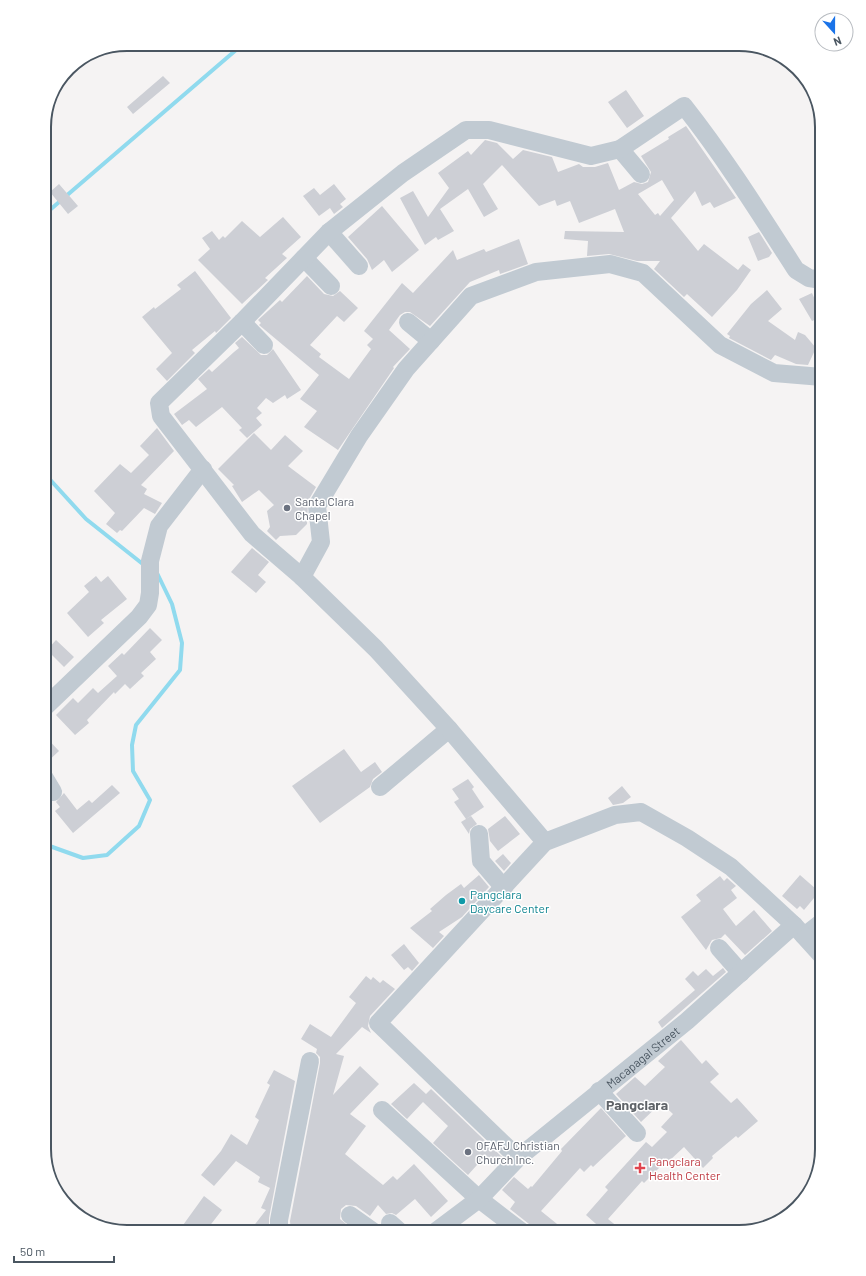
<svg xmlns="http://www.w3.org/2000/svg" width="866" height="1276" viewBox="0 0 866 1276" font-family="Barlow,sans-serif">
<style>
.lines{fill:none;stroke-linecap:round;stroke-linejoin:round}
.stream{stroke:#90daee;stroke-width:4}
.building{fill:#cdcfd5;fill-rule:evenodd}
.minor{stroke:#c1cad2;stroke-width:18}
.worship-dot{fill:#6b7280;stroke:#fff;stroke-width:1.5}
.culture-dot{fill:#0f9aa8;stroke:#fff;stroke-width:1.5}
.health-dot{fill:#e0444e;stroke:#fff;stroke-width:1.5}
.labels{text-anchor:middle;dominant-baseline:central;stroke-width:3;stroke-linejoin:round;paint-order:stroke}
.worship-label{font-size:12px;fill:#5b616d;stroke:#fff;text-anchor:start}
.culture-label{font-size:12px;fill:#0d838f;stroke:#fff;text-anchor:start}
.street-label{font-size:12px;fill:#4a5661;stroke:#fff}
.health-label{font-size:12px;fill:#be3a42;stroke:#fff;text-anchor:start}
.quarter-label{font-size:14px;font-weight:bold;fill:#5f6368;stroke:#fff}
.rim{fill:none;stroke:#4a5661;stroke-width:2}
</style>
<rect width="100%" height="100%" fill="#f5f3f3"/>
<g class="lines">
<!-- stream -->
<path class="stream" d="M 44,215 L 243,44
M 44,473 L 86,519 L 144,565
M 44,844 L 83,858 L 107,855 L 139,826 L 150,800 L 133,771 L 132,745 L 136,725 L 180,670 L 182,643 L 172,604 L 157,573"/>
</g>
<!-- building -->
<path class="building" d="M 163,76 L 170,83 L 133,114 L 127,107 Z
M 626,90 L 644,116 L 627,128 L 608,102 Z
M 686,126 L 736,198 L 714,208 L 710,202 L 702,206 L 695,191 L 671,218 L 698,251 L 704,244 L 738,270 L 743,264 L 751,270 L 737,290 L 712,317 L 687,294 L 684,297 L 654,269 L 660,261 L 637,261 L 609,254 L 587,256 L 588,241 L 564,239 L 565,231 L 624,232 L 615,209 L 579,223 L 570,201 L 557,206 L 555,200 L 539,206 L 502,165 L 483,184 L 498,209 L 484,217 L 468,189 L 440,209 L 454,231 L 438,240 L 436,237 L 425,245 L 400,198 L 413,191 L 428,217 L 449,188 L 438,173 L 468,151 L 471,155 L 485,140 L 497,143 L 513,159 L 523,150 L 552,157 L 558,172 L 579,164 L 583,167 L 595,167 L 608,163 L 619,190 L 634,182 L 642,184 L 648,182 L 651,172 L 641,156 L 669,139 L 668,137 ZM 662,180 L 674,200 L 660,216 L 658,213 L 655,215 L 638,194 Z
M 59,184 L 78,206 L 68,214 L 50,192 Z
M 334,184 L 346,199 L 340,204 L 343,207 L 334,214 L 330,208 L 319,216 L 303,196 L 314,188 L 320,195 Z
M 382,206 L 419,250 L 392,272 L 384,260 L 372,270 L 367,259 L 348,237 Z
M 283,217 L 301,237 L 282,254 L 287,258 L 265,278 L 268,280 L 242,304 L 198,260 L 210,249 L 202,238 L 212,231 L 219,240 L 223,236 L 225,238 L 242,221 L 260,237 Z
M 759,232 L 772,253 L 769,257 L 758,261 L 748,237 Z
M 519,239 L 528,264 L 500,274 L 499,270 L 470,282 L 430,326 L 410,312 L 405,312 L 400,315 L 389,330 L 410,349 L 393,367 L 394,368 L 338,450 L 304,427 L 317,411 L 300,399 L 319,375 L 259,325 L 261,323 L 258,320 L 280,300 L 282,302 L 307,276 L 324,294 L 333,296 L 340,291 L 358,308 L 344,322 L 337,316 L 310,345 L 321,354 L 319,357 L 349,379 L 371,349 L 367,345 L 373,339 L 364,331 L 402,283 L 413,293 L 453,250 L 457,260 L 484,249 L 486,252 Z
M 195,271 L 231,318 L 216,333 L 215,331 L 192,350 L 195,353 L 167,381 L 156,369 L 172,353 L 142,317 L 154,307 L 155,309 L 181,289 L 177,285 Z
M 767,290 L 782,309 L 768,321 L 795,340 L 798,332 L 805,335 L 816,348 L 808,365 L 796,364 L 775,355 L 771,360 L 729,338 L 730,336 L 727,334 L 751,304 Z
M 812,293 L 816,302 L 822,298 L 822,317 L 812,321 L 799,299 Z
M 242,337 L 261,355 L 267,355 L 273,349 L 301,390 L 287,399 L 285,395 L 273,403 L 266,398 L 257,408 L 262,413 L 256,418 L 262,425 L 247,438 L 239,430 L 242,428 L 222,407 L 196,427 L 189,420 L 182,425 L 174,414 L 207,389 L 198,379 L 209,369 L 212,372 L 234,352 L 239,348 L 235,343 Z
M 157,428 L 174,451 L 141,485 L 147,489 L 144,494 L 162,503 L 155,514 L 144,508 L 122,531 L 120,530 L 117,533 L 106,524 L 115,513 L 94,491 L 120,464 L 131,473 L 149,455 L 140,446 Z
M 254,433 L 271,450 L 285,435 L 303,451 L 288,466 L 316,487 L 308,501 L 307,524 L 296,535 L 280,536 L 276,540 L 267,531 L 270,527 L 267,511 L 274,505 L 259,490 L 242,502 L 232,486 L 234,485 L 218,469 Z
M 252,548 L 269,562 L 258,575 L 266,582 L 256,593 L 231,572 Z
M 96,576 L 101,582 L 108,576 L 127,599 L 101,620 L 104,623 L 88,637 L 67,613 L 89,592 L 84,586 Z
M 150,628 L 162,640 L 150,652 L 156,659 L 141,673 L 144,676 L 130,689 L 125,684 L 115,694 L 114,692 L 87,720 L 89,723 L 75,735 L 56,715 L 73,698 L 78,703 L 93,688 L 98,693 L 117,676 L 108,666 L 122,653 L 124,655 Z
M 56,640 L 74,657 L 64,667 L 47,650 Z
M 44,735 L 59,751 L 44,765 Z
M 344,749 L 361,772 L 375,762 L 382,772 L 373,779 L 370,787 L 320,823 L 292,786 Z
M 468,779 L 474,787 L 472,789 L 484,807 L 466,819 L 454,802 L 459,799 L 452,789 Z
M 112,785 L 120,793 L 73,833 L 55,811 L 60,807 L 56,802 L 64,793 L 77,810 L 89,800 L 92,803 Z
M 622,786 L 631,797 L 623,803 L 613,805 L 608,798 Z
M 471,816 L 477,824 L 470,829 L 469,834 L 461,822 Z
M 505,816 L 520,834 L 498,851 L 490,841 L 488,829 Z
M 503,854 L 511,863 L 504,871 L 495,861 Z
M 479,875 L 489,887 L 462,917 L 439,932 L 444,936 L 433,948 L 410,928 L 432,911 L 430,909 L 446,895 L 461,884 L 464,888 Z
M 800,875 L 816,889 L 822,884 L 822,906 L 814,898 L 804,910 L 800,906 L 797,909 L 782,896 Z
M 720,876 L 724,881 L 727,878 L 736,886 L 731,890 L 737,898 L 723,909 L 736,926 L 754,910 L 772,931 L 745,955 L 725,934 L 721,938 L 712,940 L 706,950 L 681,917 L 701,901 L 696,895 Z
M 404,944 L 419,963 L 412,971 L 408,967 L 404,970 L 391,955 Z
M 723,968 L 726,972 L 662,1028 L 658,1022 L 695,990 L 685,979 L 693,971 L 698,976 L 706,969 L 713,976 Z
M 366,976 L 371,980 L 373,977 L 380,983 L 383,980 L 395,989 L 370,1016 L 368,1026 L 371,1033 L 362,1027 L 336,1054 L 344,1056 L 333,1095 L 360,1066 L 379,1084 L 350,1114 L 366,1126 L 345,1154 L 383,1185 L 393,1176 L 397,1180 L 414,1164 L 448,1201 L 431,1217 L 415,1199 L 396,1215 L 392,1213 L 386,1214 L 378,1205 L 370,1216 L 356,1206 L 346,1205 L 341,1209 L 340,1219 L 356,1232 L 291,1232 L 290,1221 L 320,1063 L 320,1057 L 316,1053 L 317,1049 L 301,1039 L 310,1024 L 331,1037 L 356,1003 L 349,997 Z
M 681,1040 L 702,1064 L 706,1060 L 719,1074 L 710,1082 L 731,1103 L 737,1098 L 758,1121 L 738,1138 L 736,1136 L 712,1156 L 713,1158 L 703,1168 L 684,1147 L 668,1162 L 666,1161 L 644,1183 L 642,1181 L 608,1219 L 624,1232 L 605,1232 L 586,1215 L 608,1190 L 605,1187 L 646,1142 L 652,1147 L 667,1132 L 661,1127 L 673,1114 L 661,1103 L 641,1122 L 616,1094 L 635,1077 L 645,1086 L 665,1067 L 658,1061 Z
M 274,1070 L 295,1081 L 269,1218 L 269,1232 L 249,1232 L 266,1210 L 261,1208 L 270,1188 L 258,1182 L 260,1177 L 236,1161 L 214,1186 L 201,1175 L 221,1151 L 231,1134 L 247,1145 L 259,1120 L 255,1117 L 270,1085 L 267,1083 Z
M 414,1083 L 426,1094 L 431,1089 L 502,1157 L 495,1166 L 485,1156 L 468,1175 L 433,1143 L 448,1126 L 423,1102 L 407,1119 L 391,1104 Z
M 601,1108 L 626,1136 L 593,1167 L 591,1165 L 584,1172 L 580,1168 L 541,1211 L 567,1232 L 532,1232 L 529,1224 L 510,1209 L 515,1202 L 502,1190 L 514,1177 L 528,1189 L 531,1186 L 532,1187 L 562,1151 L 561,1149 Z
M 204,1196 L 222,1210 L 205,1232 L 178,1232 Z"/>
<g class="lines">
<!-- minor -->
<g class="minor">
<path d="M 620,149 L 641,174"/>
<path d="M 329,232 L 359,266"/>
<path d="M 304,258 L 331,286"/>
<path d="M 242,322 L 264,345"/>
<path d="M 408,322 L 431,341"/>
<path d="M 302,577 L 321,542 L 317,506 L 359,436 L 406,369 L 471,296 L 536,272 L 610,264 L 643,273 L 720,345 L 774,373 L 822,377"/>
<path d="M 44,708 L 139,617 L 148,605 L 150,593 L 150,561 L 159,526 L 203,469"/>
<path d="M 44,777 L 53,792"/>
<path d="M 380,787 L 449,729"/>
<path d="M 479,834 L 481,861 L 504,888"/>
<path d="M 545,842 L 449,729 L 376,649 L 302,577 L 252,534 L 161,416 L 159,403 L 242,322 L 329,232 L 403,173 L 466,130 L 489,130 L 591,156 L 620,149 L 684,106 C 725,158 760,214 796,270 L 809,278 L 822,280"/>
<path d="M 804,936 L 822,922"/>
<path d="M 719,948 L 741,973"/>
<path d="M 599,1091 L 637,1133"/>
<path d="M 382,1110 L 479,1199 L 522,1232"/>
<path d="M 518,1158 L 378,1023 L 545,842 L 615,815 L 641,812 L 687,838 L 731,867 L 794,925 L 822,956"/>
<path d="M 350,1215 L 374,1232"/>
<path d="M 390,1223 L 400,1232"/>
<path d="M 281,1232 L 279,1229 L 279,1220 L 310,1061"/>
<path id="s1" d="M 435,1232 L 479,1199 L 518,1158 L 687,1021 L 794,925"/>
</g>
</g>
<!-- markers -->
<g class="worship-dot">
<circle cx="287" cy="508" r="4"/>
<circle cx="468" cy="1152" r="4"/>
</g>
<circle class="culture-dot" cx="462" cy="901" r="4"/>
<path class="health-dot" d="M638 1162h4v4h4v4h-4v4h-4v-4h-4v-4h4z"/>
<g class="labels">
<!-- worship labels -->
<g class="worship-label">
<text x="295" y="501">Santa Clara<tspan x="295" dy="14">Chapel</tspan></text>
<text x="476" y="1145">OFAFJ Christian<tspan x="476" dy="14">Church Inc.</tspan></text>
</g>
<!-- culture labels -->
<g class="culture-label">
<text x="470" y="894">Pangclara<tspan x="470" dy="14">Daycare Center</tspan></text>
</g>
<!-- street labels -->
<g class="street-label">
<text stroke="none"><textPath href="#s1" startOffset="272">Macapagal Street</textPath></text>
</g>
<!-- health labels -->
<g class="health-label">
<text x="649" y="1161">Pangclara<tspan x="649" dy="14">Health Center</tspan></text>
</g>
<!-- quarter labels -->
<g class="quarter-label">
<text x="637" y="1104">Pangclara</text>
</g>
</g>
<!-- crop -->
<path d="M0 0H866V1276H0ZM127 51H739A76 76 0 0 1 815 127V1149A76 76 0 0 1 739 1225H127A76 76 0 0 1 51 1149V127A76 76 0 0 1 127 51Z" fill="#fff" fill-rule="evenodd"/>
<path class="rim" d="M127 51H739A76 76 0 0 1 815 127V1149A76 76 0 0 1 739 1225H127A76 76 0 0 1 51 1149V127A76 76 0 0 1 127 51Z"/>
<!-- north arrow -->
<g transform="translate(834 32) rotate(159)"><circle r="19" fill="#ffffff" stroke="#b7bbc0"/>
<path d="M0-3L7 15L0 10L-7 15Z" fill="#1a73e8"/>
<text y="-6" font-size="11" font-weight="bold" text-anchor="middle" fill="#4a5661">N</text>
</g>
<!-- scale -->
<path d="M14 1256v6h100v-6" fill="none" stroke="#4a5661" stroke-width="2"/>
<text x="20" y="1256" font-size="12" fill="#4a5661" stroke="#ffffff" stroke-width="3" paint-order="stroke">50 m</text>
</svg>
